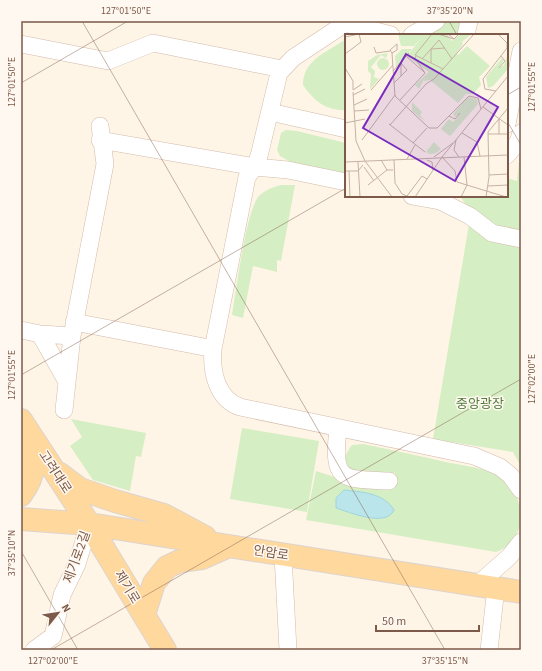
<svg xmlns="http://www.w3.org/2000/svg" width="542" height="671" viewBox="0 0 542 671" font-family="'Source Sans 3','Noto Sans KR',sans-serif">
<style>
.green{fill:#d6eec3}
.water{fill:#b9e5eb;stroke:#9ed6de}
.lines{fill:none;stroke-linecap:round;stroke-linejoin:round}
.minor-casing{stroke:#d3bbab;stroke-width:18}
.major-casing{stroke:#ddd4cf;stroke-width:24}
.minor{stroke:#fff;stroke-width:17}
.major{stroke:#ffd89e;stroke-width:22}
.ticks{fill:none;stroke:#7c5948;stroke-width:1;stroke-opacity:0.45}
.labels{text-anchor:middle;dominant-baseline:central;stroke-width:3;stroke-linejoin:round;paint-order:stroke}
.park-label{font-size:13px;fill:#517c3c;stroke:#fff8f0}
.street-label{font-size:13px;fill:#7c5948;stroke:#fff8f0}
.inset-road{fill:none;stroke:#c6b2a2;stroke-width:1}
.view{fill:#7b2cbf;fill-opacity:0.15;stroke:#7b2cbf;stroke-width:2}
.inset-edge{fill:none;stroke:#7c5948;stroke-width:2}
.neatline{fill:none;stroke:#7c5948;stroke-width:1.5}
.ticks-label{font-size:10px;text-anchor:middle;fill:#7c5948}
</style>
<rect width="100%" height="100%" fill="#fef5e7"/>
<!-- green -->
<path class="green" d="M 446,21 L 461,21 L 458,35 L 424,35 Z
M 346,39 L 346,110 C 326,111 314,101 303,85 C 303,60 327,52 346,39 Z
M 286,130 L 297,131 L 346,143 L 346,178 L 299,167 L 280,156 L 277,150 L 279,142 L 281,133 Z
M 521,141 L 521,467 L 513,452 L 433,439 L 471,212 L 460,196 L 507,196 L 507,178 L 517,181 Z
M 281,185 L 295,185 L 281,261 L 277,260 L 277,272 L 253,266 L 243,318 L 232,315 C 236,292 246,210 259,196 C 265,190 273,187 281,185 Z
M 71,419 L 146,433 L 141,457 L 136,456 L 130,491 L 93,480 L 70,446 L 82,437 Z
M 242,428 L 319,441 L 307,512 L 230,499 Z
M 363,444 C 392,450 421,456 450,463 C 467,466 486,468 500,477 C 513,486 523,505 521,520 C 520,533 509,548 496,552 L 306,520 L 316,471 L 353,483 L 395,484 L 395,473 C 377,473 327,477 352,445 Z"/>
<!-- water -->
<path class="water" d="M 344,490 C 362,492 384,493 394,510 C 386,528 349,512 336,508 L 336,498 Z"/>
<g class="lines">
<!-- minor casing -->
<g class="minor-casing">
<path id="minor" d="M 349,21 L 293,58 L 279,73 L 259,156 L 255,167 L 247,177 L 213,349 C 211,372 217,399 240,407 L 474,456 L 500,467 L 511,476 L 521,490
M 345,23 L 391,35
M 412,35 L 436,21
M 466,35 L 469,21
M 21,44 L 108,61 L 153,43 L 282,69
M 270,112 L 346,129
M 507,124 L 521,51
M 100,140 L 255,167 L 288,170 L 346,182
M 507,155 L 518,142 L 521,133
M 412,196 L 440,201 L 470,216 L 492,233 L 521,239
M 74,322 L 204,347
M 21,330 L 40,334 L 72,336
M 40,334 L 66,380
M 64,410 L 72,336 L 105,164 L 100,126
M 338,428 C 332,482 341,479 389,481
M 283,555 L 288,650
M 477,585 L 509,557 L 521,542
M 34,650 L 53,636 L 62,595 L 77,564 L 89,524
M 489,650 L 496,588"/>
</g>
<!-- major casing -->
<g class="major-casing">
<path id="major" d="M 21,420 L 89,524 L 165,650
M 60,474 L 80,489 L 115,501 L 164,515 L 205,537
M 21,495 C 37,473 35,462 24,439
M 21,519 L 89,524 L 521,592
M 144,615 L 154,583 L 167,567 L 180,561 L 202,558 L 229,546"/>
</g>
<!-- minor -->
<use href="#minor" class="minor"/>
<!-- major -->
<use href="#major" class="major"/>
</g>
<!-- ticks -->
<path class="ticks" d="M 82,21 L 445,650M 449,21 L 457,35M 21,83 L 128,21M 507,95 L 521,87M 507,121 L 521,145M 21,375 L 346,188M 21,551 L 78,650M 51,650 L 521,379"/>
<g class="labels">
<!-- park labels -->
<g class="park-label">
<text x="480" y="404">중앙광장</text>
</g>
<!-- street labels -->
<g class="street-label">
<text transform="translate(55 472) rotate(57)">고려대로</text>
<text transform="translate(271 553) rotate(9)">안암로</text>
<text transform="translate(77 557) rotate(-70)">제기로2길</text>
<text transform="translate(127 587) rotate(59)">제기로</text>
</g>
</g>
<!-- overview -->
<g transform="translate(345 34)">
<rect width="163" height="163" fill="#fef5e7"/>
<path d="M 53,0 L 102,0 L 107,7 L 116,0 L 126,0 L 117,8 L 118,10 L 111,20 L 113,21 L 122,12 L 145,32 L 134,43 L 136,51 L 128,60 L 121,60 L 113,69 L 85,46 L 79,47 L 80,43 L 74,55 L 70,51 L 84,38 L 62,22 L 77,3 L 69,12 L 56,12 ZM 57,15 L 67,15 L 51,34 L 50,22 ZM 43,19 L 41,24 L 36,21 L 26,33 L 30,37 L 29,43 L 34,45 L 25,55 L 26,40 L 23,37 L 23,27 L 32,21 ZM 163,19 L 163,35 L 148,52 L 143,54 L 141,43 L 157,24 L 159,26 L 154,34 L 159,31 ZM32 30a6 6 0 1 1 12 0a6 6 0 1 1-12 0ZM 123,63 L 132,65 L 133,70 L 105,102 L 96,95 L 104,85 L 108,88 L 112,84 L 116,78 L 110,83 L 108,80 ZM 67,68 L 77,78 L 75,81 L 80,87 L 67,77 ZM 89,108 L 96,115 L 91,119 L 85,120 L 81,118 Z" fill="#d6eec3"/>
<path class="inset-road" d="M 87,0 L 70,21 L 98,35M 93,0 L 109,5M 103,0 L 109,5 L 114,0M 0,3 L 14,0 L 16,8 L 0,20M 29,13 L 31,19 L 45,17M 47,19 L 52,16 L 52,10 L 45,16 L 47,19 L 50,62 L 84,94 L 92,94 L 124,62 L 133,64 L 136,75M 61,22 L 79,38M 77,25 L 94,6 L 107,25M 56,29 L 56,42M 86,29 L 86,15 L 100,14M 0,34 L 8,47 L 8,56 L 17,50M 154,34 L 160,27 L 156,22M 48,37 L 64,19M 49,49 L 62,36 L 56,29M 26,56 L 48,31M 151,57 L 140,55 L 138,45 L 162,14 L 162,9 L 153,0M 8,58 L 11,107 L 20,127 L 47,163M 8,61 L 20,55M 55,66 L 80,39 L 70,24 L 71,22M 9,71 L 22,65M 138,73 L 163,91M 9,77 L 24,76M 104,82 L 110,85 L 115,79M 0,89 L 20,85M 44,90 L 80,118M 45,91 L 81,50 L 89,45 L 129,0M 117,99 L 132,108 L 135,122M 143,100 L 163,100M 154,100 L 154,85M 17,106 L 50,61M 111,106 L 109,116 L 114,123M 68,109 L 82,94M 89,123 L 108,109M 97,123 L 110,137 L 112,148 L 161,163M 62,125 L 70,111M 36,126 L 42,136 L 48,136M 49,126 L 50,149 L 57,160 L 62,162M 82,126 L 87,128 L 88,136M 0,128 L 163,121M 13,128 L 15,163M 19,133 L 29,147M 0,137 L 13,137 L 18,131M 4,137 L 5,163M 144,141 L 163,140M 23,151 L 42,136M 143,152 L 163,151M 62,162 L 77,142 L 82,145M 70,163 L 97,123 L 163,42M 116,163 L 122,151 L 119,123M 141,163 L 144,143 L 143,98 L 163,74"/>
<path class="view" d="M 61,20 L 153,73 L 110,147 L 18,94 Z"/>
<rect width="163" height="163" class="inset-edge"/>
</g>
<!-- border -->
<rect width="542" height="671" fill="none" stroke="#fff8f0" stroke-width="44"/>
<!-- north arrow -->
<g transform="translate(58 613) rotate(60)" stroke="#fff8f0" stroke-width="3" paint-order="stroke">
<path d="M0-3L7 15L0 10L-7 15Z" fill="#7c5948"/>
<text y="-6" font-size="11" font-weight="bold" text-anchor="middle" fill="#7c5948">N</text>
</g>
<!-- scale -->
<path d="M376 625v6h103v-6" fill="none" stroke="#7c5948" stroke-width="2"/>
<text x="382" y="625" font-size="12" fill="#7c5948" stroke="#fff8f0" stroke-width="3" paint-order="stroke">50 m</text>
<rect x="22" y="22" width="498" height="627" class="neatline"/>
<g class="ticks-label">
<text x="126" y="14">127°01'50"E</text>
<text x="450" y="14">37°35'20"N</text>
<text transform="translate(11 82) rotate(-90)" y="4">127°01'50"E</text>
<text transform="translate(531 87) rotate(-90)" y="4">127°01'55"E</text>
<text transform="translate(11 375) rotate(-90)" y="4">127°01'55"E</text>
<text transform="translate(531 379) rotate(-90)" y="4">127°02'00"E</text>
<text transform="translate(11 553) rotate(-90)" y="4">37°35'10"N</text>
<text x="53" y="664">127°02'00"E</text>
<text x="445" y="664">37°35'15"N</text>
</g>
</svg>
